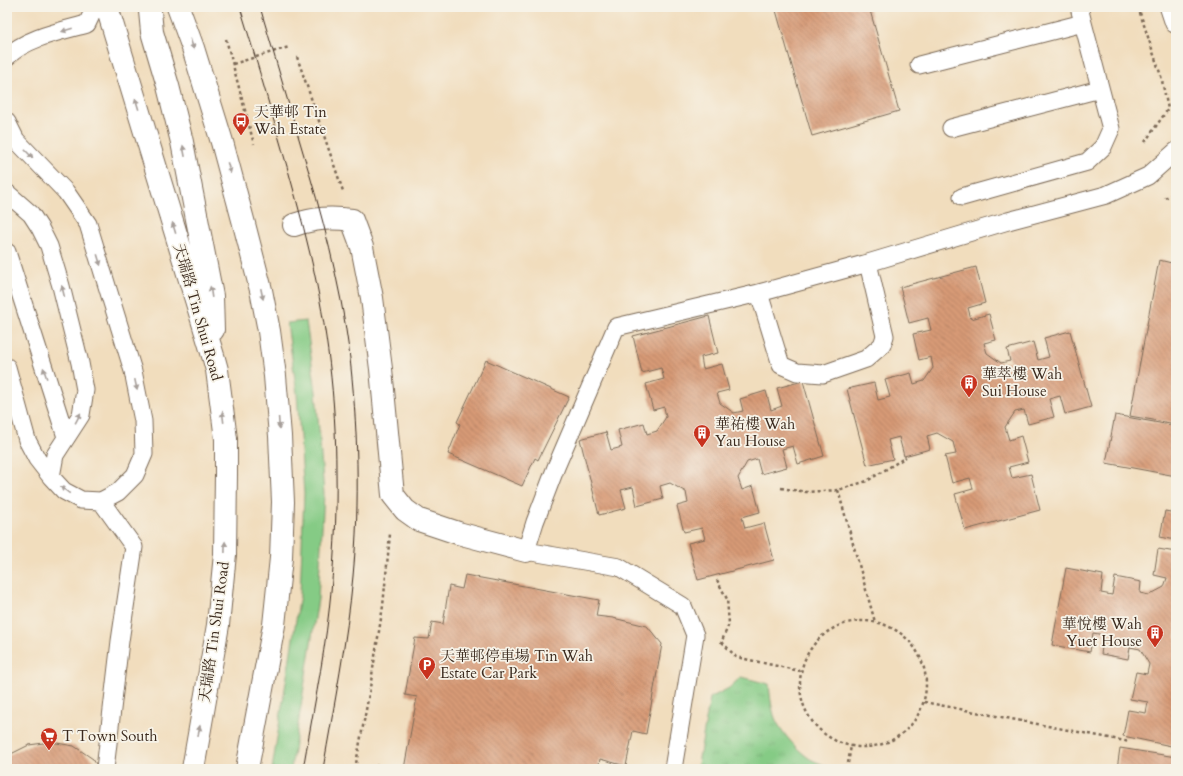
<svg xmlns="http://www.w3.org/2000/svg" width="1183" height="776" viewBox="0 0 1183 776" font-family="Cardo,'Noto Serif SC',serif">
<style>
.grass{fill:#85cb85;stroke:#607a52}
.park{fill:url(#park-tufts);stroke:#607a52}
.building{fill:url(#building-back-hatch)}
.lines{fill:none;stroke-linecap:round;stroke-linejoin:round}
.service-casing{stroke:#7b6956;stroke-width:19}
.pedestrian-casing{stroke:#7b6956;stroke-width:24}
.minor-casing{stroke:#7b6956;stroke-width:24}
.secondary-casing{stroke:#7b6956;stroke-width:24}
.path{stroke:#7b6956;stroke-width:2.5;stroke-dasharray:3 3;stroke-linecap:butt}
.service{stroke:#fff;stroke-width:17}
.pedestrian{stroke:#fff;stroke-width:22}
.minor{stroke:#fff;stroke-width:22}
.secondary{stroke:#fff;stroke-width:22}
.tram{stroke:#3b2a1e;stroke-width:1}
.oneway{fill:#a79f9a}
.labels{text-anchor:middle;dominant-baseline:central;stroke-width:3.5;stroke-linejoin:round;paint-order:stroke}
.poi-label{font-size:15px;fill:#3b2a1e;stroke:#f7f3e8;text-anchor:start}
.street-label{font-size:15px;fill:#3b2a1e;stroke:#f7f3e8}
</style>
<defs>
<pattern id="park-tufts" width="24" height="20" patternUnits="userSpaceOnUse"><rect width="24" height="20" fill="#85cb85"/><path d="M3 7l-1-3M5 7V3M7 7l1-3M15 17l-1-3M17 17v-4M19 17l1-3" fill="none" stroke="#74ae72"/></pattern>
<pattern id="building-back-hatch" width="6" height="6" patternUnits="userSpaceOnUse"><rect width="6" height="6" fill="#d79a76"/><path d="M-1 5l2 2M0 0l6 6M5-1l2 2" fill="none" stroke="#b07e60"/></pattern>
</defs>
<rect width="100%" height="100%" fill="#f7f3e8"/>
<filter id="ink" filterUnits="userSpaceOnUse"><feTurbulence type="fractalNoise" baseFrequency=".025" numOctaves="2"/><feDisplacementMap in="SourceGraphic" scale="8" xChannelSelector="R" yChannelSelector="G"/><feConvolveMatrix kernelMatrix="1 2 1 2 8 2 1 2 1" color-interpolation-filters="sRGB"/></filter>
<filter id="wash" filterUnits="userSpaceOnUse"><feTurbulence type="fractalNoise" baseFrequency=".012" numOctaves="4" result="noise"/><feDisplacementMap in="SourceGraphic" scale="16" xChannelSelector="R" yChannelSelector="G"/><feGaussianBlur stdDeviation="0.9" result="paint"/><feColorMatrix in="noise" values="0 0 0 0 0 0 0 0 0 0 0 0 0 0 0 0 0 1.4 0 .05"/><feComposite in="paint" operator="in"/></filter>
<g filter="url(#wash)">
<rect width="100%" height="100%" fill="#f1ddbd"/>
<!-- grass -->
<path class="grass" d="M 306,321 L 316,392 L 324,494 L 318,599 L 291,769 L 272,769 L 300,595 L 304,494 L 297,394 L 287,323 Z"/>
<!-- park -->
<path class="park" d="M 741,677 L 769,684 C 770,695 771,705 774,715 C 778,729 799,753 812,760 C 818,763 826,765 831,769 L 697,769 L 710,698 L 729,688 Z"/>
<g id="blocks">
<!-- building -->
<path class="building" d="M 775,7 L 869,7 L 899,111 L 812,136 Z
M 1159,260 L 1176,264 L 1176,424 L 1130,416 Z
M 976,267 L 985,303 L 968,308 L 971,319 L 989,314 L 996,340 L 984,343 L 987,353 L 1001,363 L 1010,361 L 1007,349 L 1033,342 L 1038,360 L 1049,357 L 1044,338 L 1070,331 L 1091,407 L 1065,414 L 1060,396 L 1049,399 L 1054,417 L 1028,424 L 1024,410 L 1015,412 L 1005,427 L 1009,440 L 1021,436 L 1028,462 L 1009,467 L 1012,478 L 1031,474 L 1040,510 L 965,530 L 955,494 L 973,489 L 970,478 L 952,483 L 945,456 L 956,454 L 953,442 L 937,433 L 927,436 L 930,449 L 904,456 L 899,437 L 888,440 L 893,459 L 867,465 L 847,389 L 874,383 L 878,400 L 890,397 L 885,380 L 911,373 L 914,384 L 924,381 L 933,368 L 931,357 L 919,360 L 913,334 L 931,330 L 928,318 L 909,323 L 900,287 Z
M 709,316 L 718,353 L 701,357 L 703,369 L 722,364 L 729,390 L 717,393 L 720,403 L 734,413 L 743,411 L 740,399 L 766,391 L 771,410 L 782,406 L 777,388 L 803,381 L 824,456 L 798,464 L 793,446 L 782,449 L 787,467 L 761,474 L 757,459 L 747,462 L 738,478 L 742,490 L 753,486 L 760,512 L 742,517 L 745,528 L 764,523 L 774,560 L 698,580 L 688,543 L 705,539 L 702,528 L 684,532 L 677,506 L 688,503 L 686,492 L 670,483 L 660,486 L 663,499 L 637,506 L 633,487 L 621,490 L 626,508 L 599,515 L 580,439 L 606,432 L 611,450 L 622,447 L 618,430 L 644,423 L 647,434 L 657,431 L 666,417 L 664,407 L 653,410 L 646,384 L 664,379 L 661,368 L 642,373 L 633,336 Z
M 486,360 L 569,397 L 538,460 L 535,458 L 522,486 L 448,454 L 460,424 L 457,422 Z
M 1115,415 L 1176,426 L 1176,476 L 1106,463 Z
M 1165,511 L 1176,513 L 1176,540 L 1160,537 Z
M 1158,549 L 1176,552 L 1176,747 L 1123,736 L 1128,710 L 1146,713 L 1148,702 L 1130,699 L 1136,672 L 1147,674 L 1149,664 L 1140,649 L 1130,647 L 1128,659 L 1101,654 L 1104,635 L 1093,633 L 1090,652 L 1052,645 L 1066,568 L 1103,575 L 1101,593 L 1112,595 L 1115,577 L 1141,582 L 1140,593 L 1149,595 L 1164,587 L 1167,578 L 1154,575 Z
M 465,575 L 599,600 L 596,616 L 613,618 L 647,626 L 662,644 L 646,734 L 633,731 L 626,766 L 600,759 L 598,769 L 404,769 L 417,697 L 405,695 L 415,638 L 429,639 L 432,622 L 443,624 L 449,586 L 462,589 Z
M 51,742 L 74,746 L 93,759 L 99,769 L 7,769 L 7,756 L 29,745 Z
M 1120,748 L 1176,757 L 1176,769 L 1117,769 Z
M 376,765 L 395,768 L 395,769 L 376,769 Z"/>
</g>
</g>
<g filter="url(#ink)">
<use href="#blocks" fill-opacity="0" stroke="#7b6956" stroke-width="1"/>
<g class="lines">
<!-- service casing -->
<g class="service-casing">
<path id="service" d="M 7,57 C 25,38 62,31 87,24 L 95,7
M 919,65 L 1083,23 L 1079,7
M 7,122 L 16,140 L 66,192 L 88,224 L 133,371 L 143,421 L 144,454 L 135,475 L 118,492 L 101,501 L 81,500 L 64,491 L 51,477 L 37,459 L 27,440 L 7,367
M 951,128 L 1100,89
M 7,193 L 31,214 L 40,228 L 49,246 L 61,286 L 80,363 L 85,390 L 81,415 L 55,455 L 51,477
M 962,197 L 1087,162 L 1103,147 L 1111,129 L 1083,23
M 7,252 L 66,437
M 759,293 L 781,365 L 797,372 L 823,374 L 866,359 L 882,345 L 885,336 L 868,263
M 101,501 L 134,547 L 120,641 L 105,769
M 673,769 L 695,635 L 683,606 L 619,567 L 526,551 L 535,522 L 556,467 L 616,327 L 759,293 L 868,263 L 1008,221 L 1106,195 L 1148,176 L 1176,151"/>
</g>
<!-- pedestrian casing -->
<g class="pedestrian-casing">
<path id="pedestrian" d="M 294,225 C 315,218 331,217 352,220 L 362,247 L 372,298 L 381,369 L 393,495 L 405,510 L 419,520 L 458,533 L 526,551"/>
</g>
<!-- minor casing -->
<g class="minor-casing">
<path id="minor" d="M 1171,7 L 1176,22"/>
</g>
<!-- secondary casing -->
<g class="secondary-casing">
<path id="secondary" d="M 107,7 L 214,359 L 217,370 L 226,439 L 226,474 L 225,554 L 218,625 L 193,769
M 150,7 L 150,11 L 152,32 L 168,86 L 182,142 L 212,296 L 213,330
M 178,7 L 193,48 L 222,142 L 243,220 L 261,290 L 269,331 L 275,376 L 280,436 L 283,502 L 281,558 L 274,625 L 247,769"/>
</g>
<!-- path -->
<path class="path" d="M 1138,7 L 1161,76 L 1168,109 L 1145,142
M 226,39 L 254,144
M 297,57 L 343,191
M 233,64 L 289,47
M 1165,198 L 1176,192
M 781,488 L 806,492 L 838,490 L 867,481 L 906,457
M 838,490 L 875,622
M 717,580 L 727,599 L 729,624 L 721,643
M800 684a63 63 0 1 1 126 0a63 63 0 1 1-126 0Z
M 722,642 L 736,657 L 800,671
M 924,702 L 1130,742
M 355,769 L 369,694 L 383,606 L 390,534
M 847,769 L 851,746"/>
<!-- service -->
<use href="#service" class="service"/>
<!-- pedestrian -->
<use href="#pedestrian" class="pedestrian"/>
<!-- minor -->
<use href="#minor" class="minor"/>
<!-- secondary -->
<use href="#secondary" class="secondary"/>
<!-- tram -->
<path class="tram" d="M 240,7 C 254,52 267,97 280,142 C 291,180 302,219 311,258 C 327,327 336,400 336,471 C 337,518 334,565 329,611 C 323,664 312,717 303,769
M 260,7 C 274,54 288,102 302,149 C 322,215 340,282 349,350 C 358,425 360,502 353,576 C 347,641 334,705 323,769"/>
</g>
<!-- one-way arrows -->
<defs><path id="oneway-solid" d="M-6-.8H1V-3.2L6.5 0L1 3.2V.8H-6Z"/></defs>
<g class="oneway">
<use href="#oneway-solid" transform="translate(67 30) rotate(163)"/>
<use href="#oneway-solid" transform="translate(192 44) rotate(72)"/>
<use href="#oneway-solid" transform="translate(137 104) rotate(-107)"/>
<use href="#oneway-solid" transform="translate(184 151) rotate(-101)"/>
<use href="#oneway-solid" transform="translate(29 154) rotate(46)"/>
<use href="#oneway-solid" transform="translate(229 168) rotate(74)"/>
<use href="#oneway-solid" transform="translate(174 228) rotate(-107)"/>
<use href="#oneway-solid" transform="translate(99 260) rotate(73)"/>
<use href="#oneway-solid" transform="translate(63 291) rotate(-104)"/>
<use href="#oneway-solid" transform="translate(211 292) rotate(-98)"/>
<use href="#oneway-solid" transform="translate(262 294) rotate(78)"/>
<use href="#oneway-solid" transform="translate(45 373) rotate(-108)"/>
<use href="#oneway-solid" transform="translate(136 385) rotate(78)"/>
<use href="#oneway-solid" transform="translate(223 417) rotate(-97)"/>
<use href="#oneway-solid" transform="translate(78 418) rotate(-62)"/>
<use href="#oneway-solid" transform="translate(279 423) rotate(86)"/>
<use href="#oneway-solid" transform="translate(65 490) rotate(-143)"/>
<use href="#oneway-solid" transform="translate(225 547) rotate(-89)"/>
<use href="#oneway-solid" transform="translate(199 731) rotate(-80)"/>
</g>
</g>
<!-- icons -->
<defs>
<g id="bus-pin" transform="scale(0.9)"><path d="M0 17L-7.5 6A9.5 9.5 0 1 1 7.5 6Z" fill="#c8321e" stroke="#f7f3e8"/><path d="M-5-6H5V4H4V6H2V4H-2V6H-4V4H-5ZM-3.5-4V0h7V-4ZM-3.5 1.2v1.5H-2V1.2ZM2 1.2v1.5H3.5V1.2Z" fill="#fff"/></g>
<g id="building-pin" transform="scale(0.9)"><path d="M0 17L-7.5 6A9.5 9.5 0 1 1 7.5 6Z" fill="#c8321e" stroke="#f7f3e8"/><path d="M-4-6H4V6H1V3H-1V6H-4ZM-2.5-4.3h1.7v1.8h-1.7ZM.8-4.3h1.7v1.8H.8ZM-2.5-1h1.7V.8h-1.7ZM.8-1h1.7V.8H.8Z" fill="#fff"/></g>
<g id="parking-pin" transform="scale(0.9)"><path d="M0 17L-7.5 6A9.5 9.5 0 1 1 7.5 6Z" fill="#c8321e" stroke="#f7f3e8"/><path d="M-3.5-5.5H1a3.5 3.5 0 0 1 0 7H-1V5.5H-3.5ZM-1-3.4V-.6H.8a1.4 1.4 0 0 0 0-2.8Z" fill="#fff"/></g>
<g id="supermarket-pin" transform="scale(0.9)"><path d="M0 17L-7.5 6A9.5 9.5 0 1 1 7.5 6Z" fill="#c8321e" stroke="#f7f3e8"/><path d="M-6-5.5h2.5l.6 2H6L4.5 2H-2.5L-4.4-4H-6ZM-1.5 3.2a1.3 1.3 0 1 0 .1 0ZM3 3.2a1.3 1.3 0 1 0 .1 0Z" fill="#fff"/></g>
</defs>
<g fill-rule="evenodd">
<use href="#bus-pin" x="241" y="121"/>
<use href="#building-pin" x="969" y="383"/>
<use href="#building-pin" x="702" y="433"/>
<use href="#building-pin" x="1155" y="633"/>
<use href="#parking-pin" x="427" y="665"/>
<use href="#supermarket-pin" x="49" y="736"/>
</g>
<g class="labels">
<!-- poi labels -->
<g class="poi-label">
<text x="254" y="112">天華邨 Tin<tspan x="254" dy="17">Wah Estate</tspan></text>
<text x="982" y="374">華萃樓 Wah<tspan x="982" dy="17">Sui House</tspan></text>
<text x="715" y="424">華祐樓 Wah<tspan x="715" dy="17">Yau House</tspan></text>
<text x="1142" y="624" text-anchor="end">華悅樓 Wah<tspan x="1142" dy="17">Yuet House</tspan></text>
<text x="440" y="656">天華邨停車場 Tin Wah<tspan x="440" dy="17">Estate Car Park</tspan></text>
<text x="62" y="736">T Town South</text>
</g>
<!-- street labels -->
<g class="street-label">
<text transform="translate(198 312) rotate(74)">天瑞路 Tin Shui Road</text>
<text transform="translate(214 632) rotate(-82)">天瑞路 Tin Shui Road</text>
</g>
</g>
<!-- margin -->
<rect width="1183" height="776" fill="none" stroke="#f7f3e8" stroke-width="24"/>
</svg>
